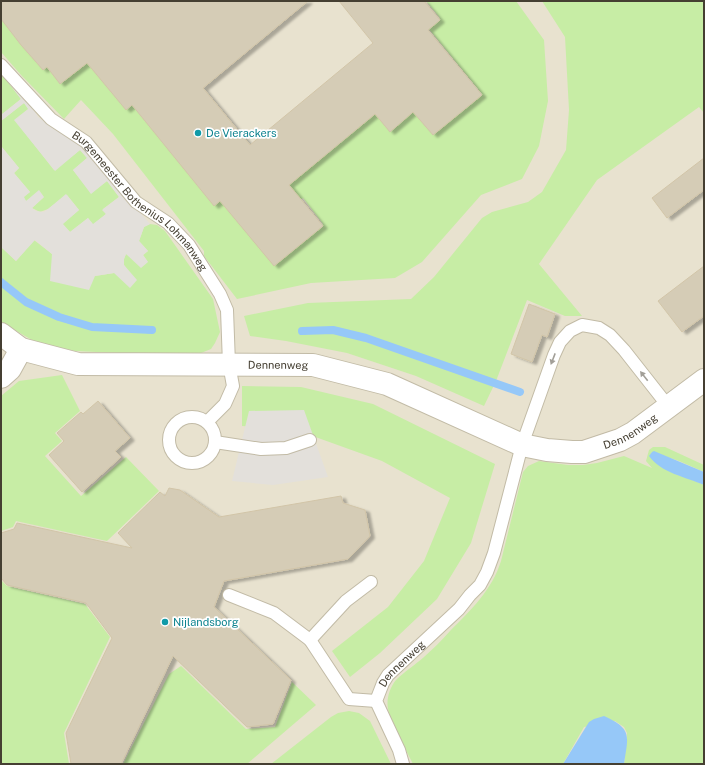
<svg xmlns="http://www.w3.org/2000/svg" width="705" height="765" viewBox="0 0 705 765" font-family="'Public Sans',sans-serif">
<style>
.residential{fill:#e8e2cf}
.green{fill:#c7eda5}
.parking{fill:#e3e0db}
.water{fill:#96c8f8}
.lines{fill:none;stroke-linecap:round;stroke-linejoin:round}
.stream{stroke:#96c8f8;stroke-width:8}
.building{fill:#d5ccb6;stroke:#d2c5a8;filter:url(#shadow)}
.service-casing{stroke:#c2bba6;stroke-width:14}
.minor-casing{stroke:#c2bba6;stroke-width:24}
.service{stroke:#fff;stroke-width:12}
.minor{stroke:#fff;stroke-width:22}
.oneway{fill:#a29f98}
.culture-dot{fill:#0f9aa8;stroke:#fff;stroke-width:1.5}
.labels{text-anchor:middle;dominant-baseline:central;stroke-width:3.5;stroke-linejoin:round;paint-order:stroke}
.culture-label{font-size:11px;fill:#0d838f;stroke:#fff;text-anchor:start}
.street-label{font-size:11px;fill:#453f32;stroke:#fff}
</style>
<defs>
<filter id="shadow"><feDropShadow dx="4.5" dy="2.5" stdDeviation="1" flood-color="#0004"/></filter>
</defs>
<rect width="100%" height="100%" fill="#f3efe2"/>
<!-- residential -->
<path class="residential" d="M 1,1 L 704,1 L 704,764 L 1,764 Z"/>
<!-- green -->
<path class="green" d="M 426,1 L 516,1 L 544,40 L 548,101 L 539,146 L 522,179 L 481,195 L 422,262 L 395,278 L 311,283 L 237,299 L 204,256 L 204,251 L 113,134 L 81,100 L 64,119 L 21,75 L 1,52 L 1,4 L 87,61 L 131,104 L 220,199 L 275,264 L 323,224 L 303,198 L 297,203 L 284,188 L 376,112 L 413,111 L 433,134 L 482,94 L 428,28 L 440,18 Z
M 542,1 L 704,1 L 704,113 L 699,107 L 597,180 L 539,264 L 582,316 L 565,316 L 527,300 L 496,381 L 484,406 L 416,376 L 347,353 L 286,341 L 250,336 L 244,316 L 308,303 L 411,299 L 434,277 L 482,218 L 492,212 L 528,202 L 542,192 L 566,150 L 569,110 L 565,37 Z
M 1,73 L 21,99 L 1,115 Z
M 24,103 L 29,109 L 15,120 L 54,170 L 80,150 L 87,158 L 73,170 L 91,193 L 107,181 L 119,197 L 103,209 L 106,214 L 93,225 L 88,218 L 70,232 L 62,224 L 79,210 L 67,195 L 48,209 L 40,212 L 32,208 L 44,197 L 26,201 L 23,197 L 30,192 L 14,173 L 19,168 L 1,146 L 1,121 Z
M 150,224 L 157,225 L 165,231 L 213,299 L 220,332 L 215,343 L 211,349 L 201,353 L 118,353 L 75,351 L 37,343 L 1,322 L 1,247 L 16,261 L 34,240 L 52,254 L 95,276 L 114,273 L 129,272 L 124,265 L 124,259 L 126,254 L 148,262 L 143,255 L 148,251 L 139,241 L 144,227 Z
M 62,375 L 80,411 L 55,433 L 62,441 L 45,456 L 81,496 L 126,457 L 159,491 L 107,541 L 16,521 L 13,527 L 1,531 L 1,396 L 19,381 Z
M 242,386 L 301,387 L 373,404 L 495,464 L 471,543 L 437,599 L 380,653 L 350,677 L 332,651 L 388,607 L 424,561 L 450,498 L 382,461 L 296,430 L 242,426 Z
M 653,447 L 665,447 L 704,465 L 704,472 L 679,461 L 652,452 L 650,456 C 663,472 685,476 704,485 L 704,764 L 624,764 L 627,733 L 624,727 L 615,721 L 584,727 L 563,764 L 413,764 C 406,749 391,725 388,709 C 386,699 390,687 396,680 C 404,672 415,665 424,657 C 433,649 442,640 450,631 C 471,610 492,590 501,561 L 523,472 L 528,466 L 539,461 L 568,465 L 583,465 L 597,463 L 624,456 L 652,468 L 646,461 L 649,450 Z
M 1,580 L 7,586 L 85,604 L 110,637 L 64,733 L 69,764 L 1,764 Z
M 181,666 L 246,729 L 275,727 L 292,682 L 316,705 L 247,764 L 123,764 L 169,674 Z
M 349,711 L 359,713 L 370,721 L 391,764 L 271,764 L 331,717 L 338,713 Z"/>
<!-- parking -->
<path class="parking" d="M 1,73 L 28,101 L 38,117 L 83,148 L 150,224 L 144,227 L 139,241 L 148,251 L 143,255 L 148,262 L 141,268 L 126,254 L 124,259 L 124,265 L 137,280 L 130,288 L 114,273 L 95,276 L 89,290 L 50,281 L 52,254 L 35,240 L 16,261 L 1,247 L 1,146 L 19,168 L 14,173 L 30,192 L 24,197 L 26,201 L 39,190 L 44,197 L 32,208 L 36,211 L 44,212 L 48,209 L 66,194 L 79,210 L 63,224 L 70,232 L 88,218 L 93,224 L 106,214 L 102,210 L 119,197 L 107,181 L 91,194 L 73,170 L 87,158 L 80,150 L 55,171 L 14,120 L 28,109 L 24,103 L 1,121 L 1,115 L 21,99 Z
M 304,410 L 328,477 L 273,485 L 232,481 L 249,411 Z"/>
<!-- water -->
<path class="water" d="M 654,451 L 704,472 L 704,485 C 686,477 661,473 649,456 L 652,452 Z
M 604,716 C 633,729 628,736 624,764 L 563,764 L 589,722 L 594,719 Z"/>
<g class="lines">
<!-- stream -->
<path class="stream" d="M 1,282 L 26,302 L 59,317 L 92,327 L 152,330
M 302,331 L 333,330 L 366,338 L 520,392"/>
</g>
<!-- building -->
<path class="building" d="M 1,1 L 308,1 L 203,88 L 250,145 L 373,43 L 339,1 L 424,1 L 440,20 L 428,30 L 482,95 L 433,135 L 413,112 L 390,132 L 375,114 L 289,185 L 323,226 L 274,266 L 220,201 L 214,206 L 132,105 L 126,110 L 87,63 L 60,84 L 47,67 L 43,70 L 21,45 L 1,19 Z
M 704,158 L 704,190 L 667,218 L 652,198 Z
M 704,266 L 704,316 L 682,332 L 658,301 Z
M 529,304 L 555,314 L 547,337 L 542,335 L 532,362 L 511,354 Z
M 98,401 L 130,438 L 115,451 L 121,457 L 82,492 L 49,455 L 64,441 L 57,433 L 81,412 L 83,414 Z
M 169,488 L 180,490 L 219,517 L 341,496 L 343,503 L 365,510 L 370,536 L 348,559 L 224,581 L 214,607 L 291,680 L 273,724 L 247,727 L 173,656 L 121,764 L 71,764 L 66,733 L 112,638 L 86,603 L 7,585 L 1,578 L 1,533 L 14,529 L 17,523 L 132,548 L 118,533 L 160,492 L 165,496 Z"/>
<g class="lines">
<!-- service casing -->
<g class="service-casing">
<g id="service">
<path id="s1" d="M 1,65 L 51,119 L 86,142 L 136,202 L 168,223 L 189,245 L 220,294 L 227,310 L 229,364 L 233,386 L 225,404 L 207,422"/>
<circle cx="192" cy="440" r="23"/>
<path d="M 215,442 L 261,449 L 286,448 L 310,440"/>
<path d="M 229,595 L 274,613 L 310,640 L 349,699 L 376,701"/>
<path d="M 310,640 L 346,601 L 371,582"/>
<path id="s2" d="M 403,764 L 399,750 L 376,701 L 383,683 L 388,675 L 459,609 L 470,595 L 480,585 L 487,572 L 494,553 L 522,445 L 554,355 L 560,342 L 570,331 L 582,325 L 599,328 L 610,335 L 624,350 L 668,406"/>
</g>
</g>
<!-- minor casing -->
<g class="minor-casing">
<g id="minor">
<path id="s3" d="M 1,334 L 21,349 L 78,364 L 313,365 L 387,384 L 522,445 L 547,450 L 572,452 L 584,452 L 620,440 L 633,433 L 704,380"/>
<path d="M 1,377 L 10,369 L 21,349"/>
</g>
</g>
<!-- service -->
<use href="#service" class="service"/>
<!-- minor -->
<use href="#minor" class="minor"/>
</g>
<!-- one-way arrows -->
<defs><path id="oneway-solid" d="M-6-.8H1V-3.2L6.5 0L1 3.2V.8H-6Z"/></defs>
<g class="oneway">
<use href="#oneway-solid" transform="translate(553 359) rotate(111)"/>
<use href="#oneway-solid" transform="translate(644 376) rotate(-128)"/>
</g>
<!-- markers -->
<g class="culture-dot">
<circle cx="198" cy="133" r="4"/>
<circle cx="165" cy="622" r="4"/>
</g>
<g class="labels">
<!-- culture labels -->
<g class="culture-label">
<text x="206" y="133">De Vierackers</text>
<text x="173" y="622">Nijlandsborg</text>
</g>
<!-- street labels -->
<g class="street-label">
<text stroke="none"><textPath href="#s1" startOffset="196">Burgemeester Bothenius Lohmanweg</textPath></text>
<text stroke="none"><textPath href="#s3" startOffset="284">Dennenweg</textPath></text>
<text stroke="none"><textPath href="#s3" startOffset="657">Dennenweg</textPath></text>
<text stroke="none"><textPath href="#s2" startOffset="115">Dennenweg</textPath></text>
</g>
</g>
<!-- border -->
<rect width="705" height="765" fill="none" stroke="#453f32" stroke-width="4"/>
</svg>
